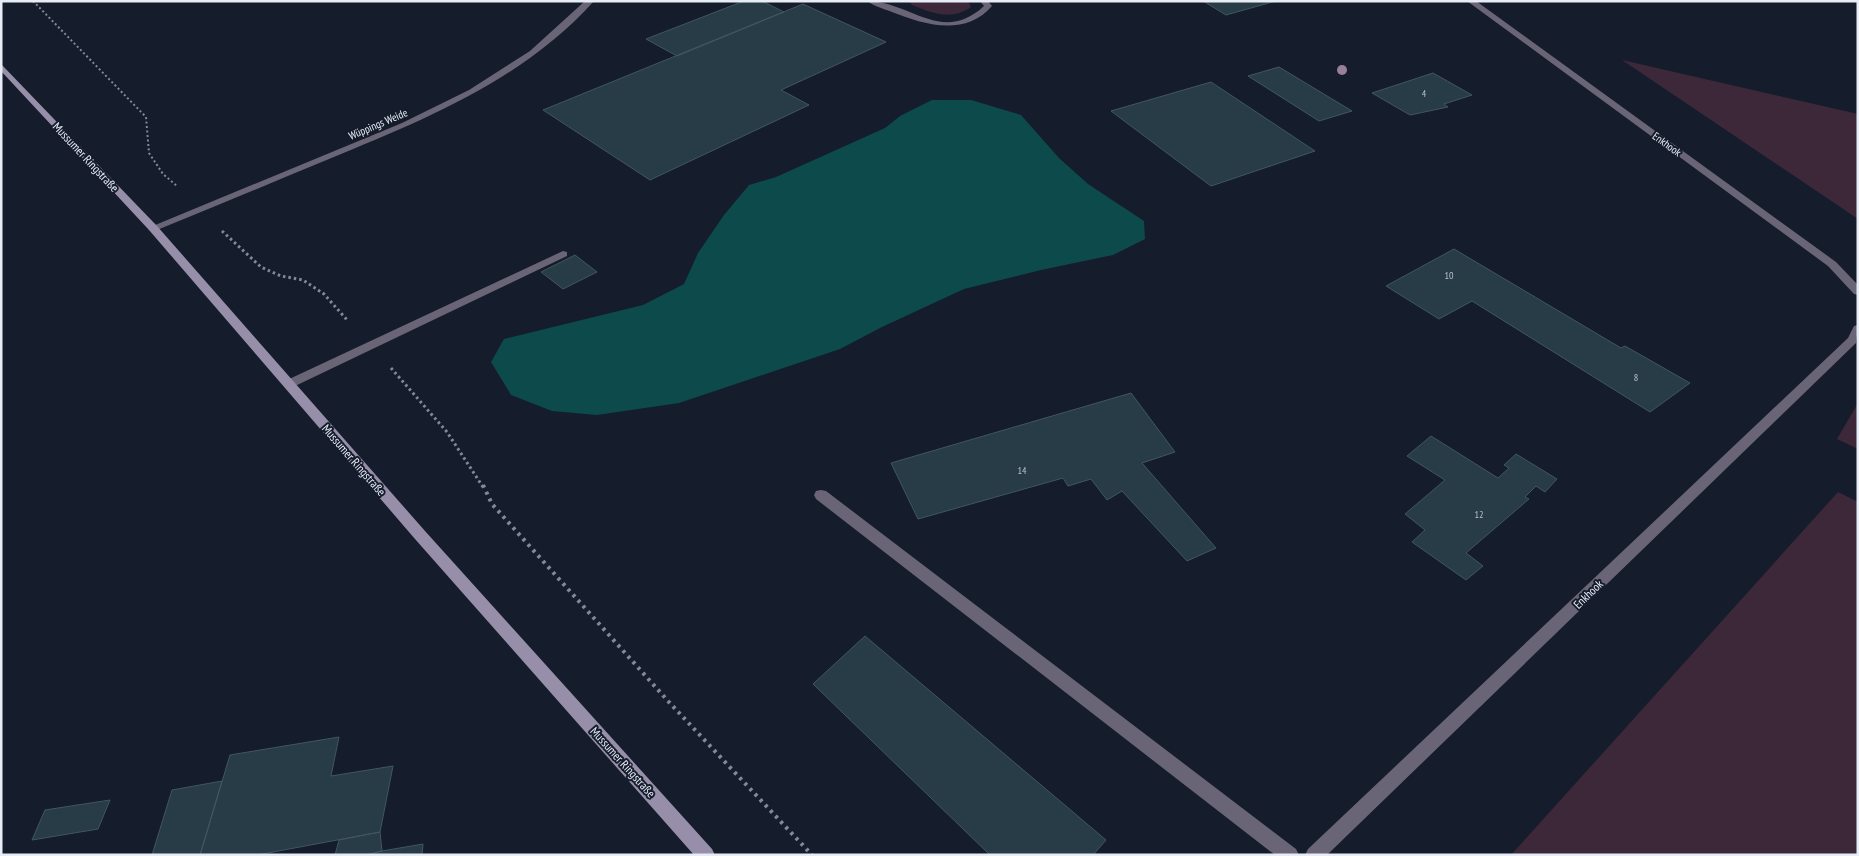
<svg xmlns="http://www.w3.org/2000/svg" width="1859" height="856" viewBox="0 0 1859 856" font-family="'PT Sans Narrow',sans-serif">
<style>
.green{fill:#3d283a}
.water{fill:#0c4a4c}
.building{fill:#283c47;stroke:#415662}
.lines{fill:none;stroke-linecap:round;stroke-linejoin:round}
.path-far2{stroke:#838996;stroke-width:2;stroke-dasharray:2 2.5;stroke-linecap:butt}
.path-far1{stroke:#838996;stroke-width:3;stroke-dasharray:2.5 3;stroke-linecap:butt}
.path{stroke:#838996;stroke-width:4;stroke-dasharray:3 4.5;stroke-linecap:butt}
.lane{fill:#6a6576;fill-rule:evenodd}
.street{fill:#6a6576;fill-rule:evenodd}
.secondary{fill:#978fa9;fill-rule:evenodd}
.tree{fill:#96809c}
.labels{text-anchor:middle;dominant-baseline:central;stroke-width:4;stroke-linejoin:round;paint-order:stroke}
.number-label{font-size:10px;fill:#b7c0cb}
.far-street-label{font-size:11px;fill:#e7ecf7;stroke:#151c2c}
.street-label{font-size:12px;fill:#e7ecf7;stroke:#151c2c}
</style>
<rect width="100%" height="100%" fill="#151c2c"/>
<!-- green -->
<path class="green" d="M 909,1 L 968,1 L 971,7 C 951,21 932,13 912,5 Z
M 1622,60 L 1858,114 L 1858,219 Z
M 1858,403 L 1858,449 L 1837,439 Z
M 1838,492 L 1858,502 L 1858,855 L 1511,855 Z"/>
<!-- water -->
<path class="water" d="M 932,100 L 971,100 L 1021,115 L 1059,158 L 1088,184 L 1144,221 L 1145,239 L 1113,255 L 1041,270 L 964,289 L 882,327 L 840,349 L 679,403 L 597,415 L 552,411 L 511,395 L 491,362 L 504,339 L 643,305 L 684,284 L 698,253 L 724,215 L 749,185 L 776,177 L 885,128 L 900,116 Z"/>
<!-- building -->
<path class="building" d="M 744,1 L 762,1 L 784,12 L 677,56 L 646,39 Z
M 1203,1 L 1276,1 L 1226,15 Z
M 803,4 L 886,42 L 781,90 L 809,105 L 650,180 L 543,110 Z
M 1279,67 L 1352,111 L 1319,121 L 1248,76 Z
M 1433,73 L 1472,95 L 1444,104 L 1448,107 L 1410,115 L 1372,93 Z
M 1211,82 L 1315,151 L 1211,186 L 1111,111 Z
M 1454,249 L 1621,348 L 1625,346 L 1690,383 L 1650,412 L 1472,301 L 1439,319 L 1386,286 Z
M 575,255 L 597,272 L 563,289 L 541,272 Z
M 1131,393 L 1175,452 L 1142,463 L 1216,548 L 1187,561 L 1122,491 L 1107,500 L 1091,479 L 1068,486 L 1063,478 L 918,519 L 891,463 Z
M 1431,436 L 1498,478 L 1509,468 L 1504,465 L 1516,454 L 1557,479 L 1545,492 L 1536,486 L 1525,497 L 1529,499 L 1466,553 L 1483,566 L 1466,580 L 1412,542 L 1425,530 L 1405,514 L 1445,480 L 1407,456 Z
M 865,636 L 1106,840 L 1093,855 L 990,855 L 813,684 Z
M 339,737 L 331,776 L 393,766 L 380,832 L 257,855 L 200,855 L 230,755 Z
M 222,781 L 200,855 L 152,855 L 172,790 Z
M 110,800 L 98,829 L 32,840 L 45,810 Z
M 380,832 L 382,851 L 366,855 L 335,855 L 339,840 Z
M 423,844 L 422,855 L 366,855 L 382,851 Z"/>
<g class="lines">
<!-- path-far2 -->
<path class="path-far2" d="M 33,1 L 146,117 L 149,153 L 163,174 L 177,186"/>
<!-- path-far1 -->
<path class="path-far1" d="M 222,231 L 261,267 L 281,276 L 303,280 L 324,294 L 348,321
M 391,368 L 447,432 L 483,487"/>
<!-- path -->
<path class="path" d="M 483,485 L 492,504 L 668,701 L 812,855"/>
<!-- lane -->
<path class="lane" d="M 563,251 L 567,252 L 567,256 L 293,387 L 289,388 L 283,384 L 285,381 Z
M 821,490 L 826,491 L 1296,849 L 1299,855 L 1275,855 L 816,499 L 814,495 L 816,491 Z"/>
<!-- street -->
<path class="street" d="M 585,1 L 594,1 C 523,80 424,120 329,159 C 271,183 214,207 157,230 L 149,230 L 148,228 L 402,123 L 469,90 L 530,51 Z
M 867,1 C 910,1 942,45 984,6 L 980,1 L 988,1 L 992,6 C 965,37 925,25 892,12 C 884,9 874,6 867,1 Z
M 1467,1 L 1476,1 L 1836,262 L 1858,285 L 1858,295 L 1854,294 L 1828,266 Z
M 1858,325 L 1856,343 L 1327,855 L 1305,855 L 1308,849 L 1848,338 L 1854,326 Z"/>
<!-- secondary -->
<path class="secondary" d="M 1,64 L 157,226 L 425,531 L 712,849 L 715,855 L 694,855 L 415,539 L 149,230 L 1,71 Z"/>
</g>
<!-- trees -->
<circle class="tree" cx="1342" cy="70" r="5"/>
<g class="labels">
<!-- number labels -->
<g class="number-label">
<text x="1424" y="93">4</text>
<text x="1449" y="275">10</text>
<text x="1636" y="377">8</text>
<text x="1022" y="470">14</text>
<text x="1479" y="514">12</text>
</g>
<!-- far-street labels -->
<g class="far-street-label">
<text transform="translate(378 124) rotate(-23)">Wüppings Weide</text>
<text transform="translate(1667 144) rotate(36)">Enkhook</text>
</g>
<!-- street labels -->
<g class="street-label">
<text transform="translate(86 157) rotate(47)">Mussumer Ringstraße</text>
<text transform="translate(354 460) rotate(49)">Mussumer Ringstraße</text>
<text transform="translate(1588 594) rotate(-44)">Enkhook</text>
<text transform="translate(623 762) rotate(48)">Mussumer Ringstraße</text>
</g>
</g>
<!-- border -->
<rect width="1859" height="856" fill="none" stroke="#e7ecf7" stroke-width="5"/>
</svg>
